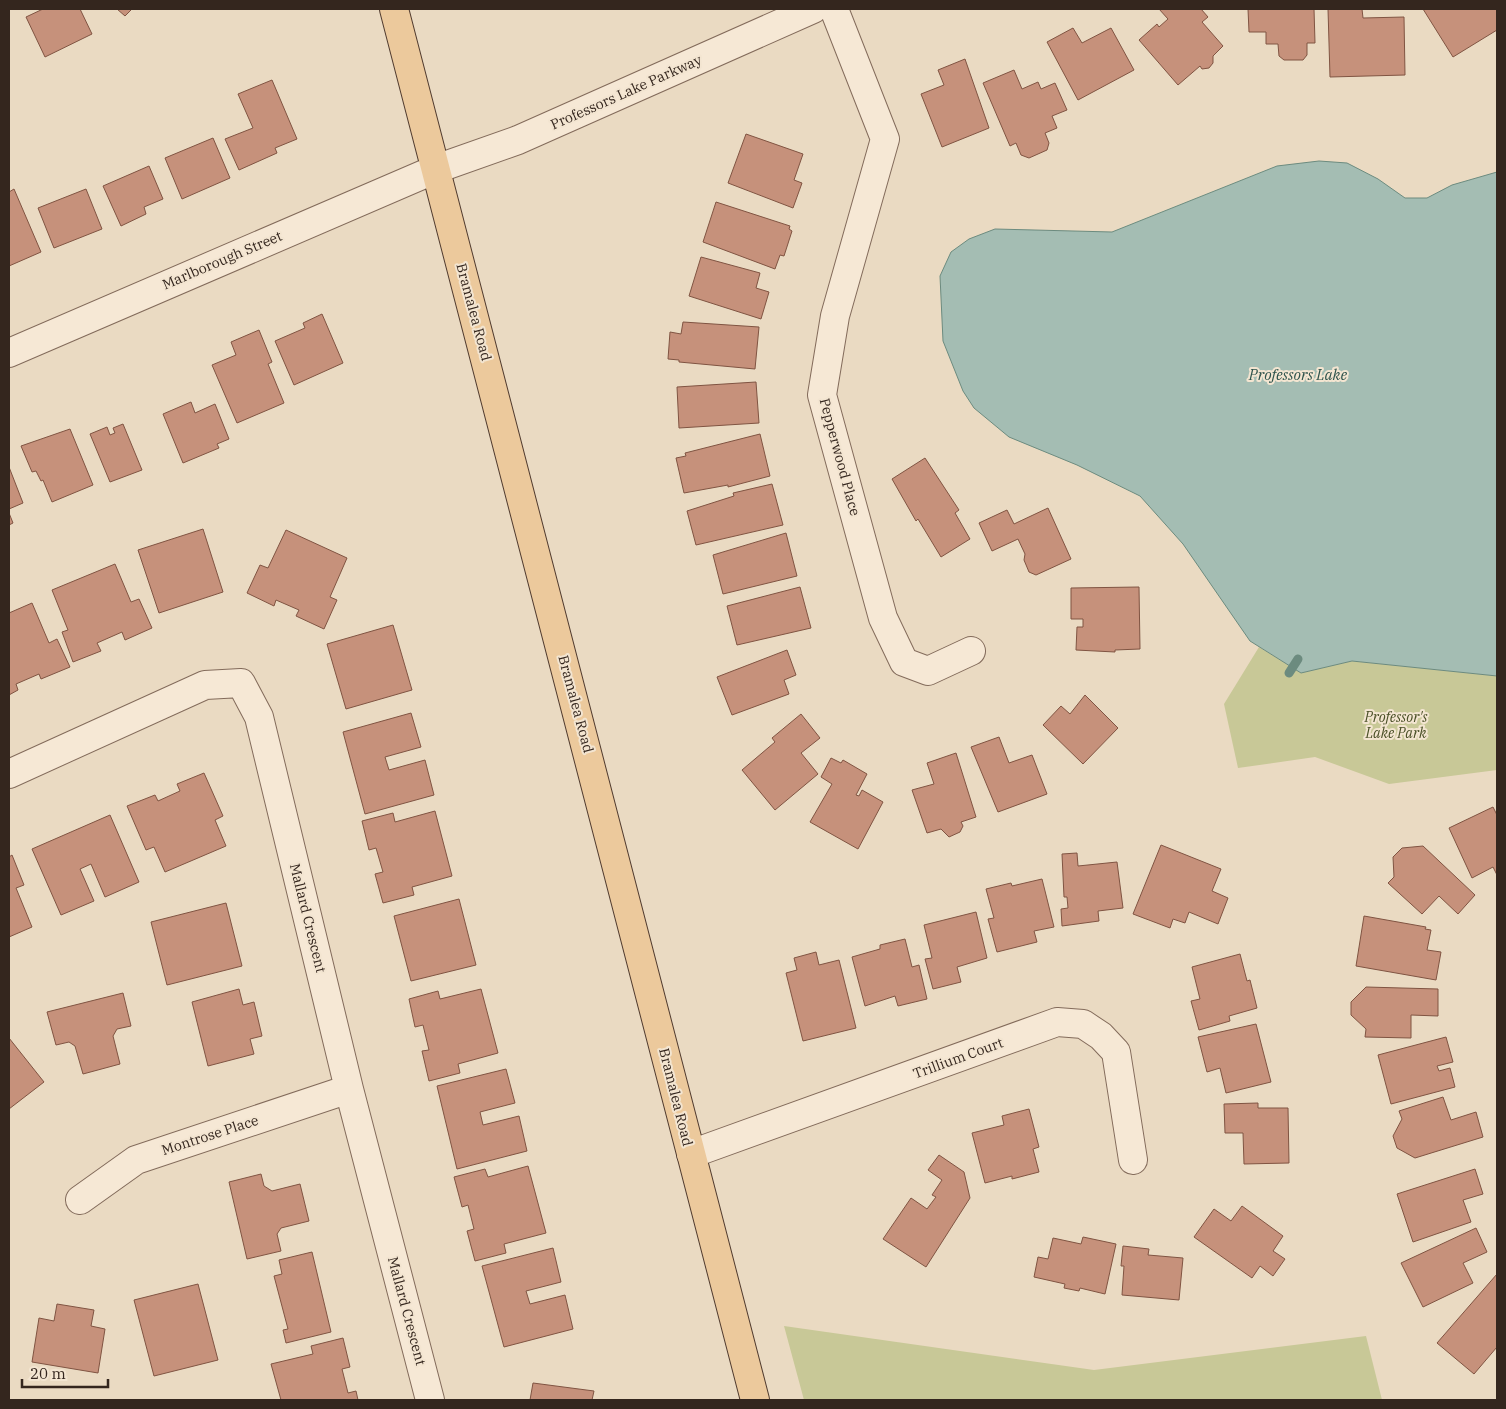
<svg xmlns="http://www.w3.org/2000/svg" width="1506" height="1409" viewBox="0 0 1506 1409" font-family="'IBM Plex Serif',serif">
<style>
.green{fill:#c8c897}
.water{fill:#a4bdb3;stroke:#6c8b7f}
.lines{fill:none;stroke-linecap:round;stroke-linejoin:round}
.stream{stroke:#6c8b7f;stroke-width:9}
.building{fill:#c6917b;stroke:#805442}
.minor-casing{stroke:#836b5b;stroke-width:30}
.major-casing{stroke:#513b2f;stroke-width:30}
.minor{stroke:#f6e8d5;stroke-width:28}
.major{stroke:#ecc99c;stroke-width:28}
.labels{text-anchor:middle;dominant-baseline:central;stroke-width:4;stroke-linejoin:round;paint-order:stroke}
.street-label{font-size:14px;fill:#34261e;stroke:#f3e5d1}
.park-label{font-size:14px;font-style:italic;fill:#494f26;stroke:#f3e5d1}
.water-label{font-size:15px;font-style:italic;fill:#2e534c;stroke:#f3e5d1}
</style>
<rect width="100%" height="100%" fill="#eadac2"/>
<!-- green -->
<path class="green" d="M 1259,647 L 1301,673 L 1352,661 L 1497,676 L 1497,770 L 1389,784 L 1315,757 L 1238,768 L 1224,704 Z
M 784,1326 L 1094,1370 L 1366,1336 L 1382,1400 L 804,1400 Z"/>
<!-- water -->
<path class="water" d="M 1319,161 L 1347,163 L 1378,179 L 1405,198 L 1427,198 L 1452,185 L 1497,172 L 1497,676 L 1352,661 L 1301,673 L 1250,641 L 1183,544 L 1140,496 L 1077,465 L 1009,437 L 974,408 L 963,391 L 943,341 L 940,276 L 951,252 L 969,239 L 995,229 L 1112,232 L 1277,166 Z"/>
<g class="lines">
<!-- stream -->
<path class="stream" d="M 1289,673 L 1298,659"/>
</g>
<!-- building -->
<path class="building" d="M 43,9 L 80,9 L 92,34 L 45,57 L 26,17 Z
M 117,9 L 132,9 L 125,16 Z
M 1159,9 L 1201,9 L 1208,17 L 1202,22 L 1223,46 L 1213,56 L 1213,63 L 1209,68 L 1202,69 L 1200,66 L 1178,85 L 1139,40 L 1157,24 L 1159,27 L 1168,19 Z
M 1248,9 L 1314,9 L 1315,43 L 1307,43 L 1307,55 L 1303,60 L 1284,60 L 1279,56 L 1278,44 L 1266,44 L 1266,32 L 1249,32 Z
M 1328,9 L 1362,9 L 1363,18 L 1404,17 L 1405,75 L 1330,77 Z
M 1423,9 L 1497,9 L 1497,30 L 1453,57 Z
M 1073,28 L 1082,43 L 1111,28 L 1134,70 L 1078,100 L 1047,42 Z
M 965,59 L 989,128 L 942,147 L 921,94 L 944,85 L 938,70 Z
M 1014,70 L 1022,89 L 1038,82 L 1041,89 L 1055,83 L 1067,110 L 1052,116 L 1057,128 L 1045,133 L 1049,143 L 1047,150 L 1029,158 L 1021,155 L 1016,143 L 1010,146 L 983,83 Z
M 272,80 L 297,139 L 275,148 L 277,153 L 239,170 L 225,139 L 253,128 L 238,94 Z
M 746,134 L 803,154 L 794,180 L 802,183 L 793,208 L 728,183 Z
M 213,138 L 230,178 L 182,199 L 165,158 Z
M 149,166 L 163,199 L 144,207 L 146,214 L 121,226 L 103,186 Z
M 14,189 L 41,252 L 9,266 L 9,192 Z
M 86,189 L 102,229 L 54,248 L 38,208 Z
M 716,202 L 790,226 L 789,229 L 792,231 L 784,256 L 780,255 L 775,269 L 703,242 Z
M 701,257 L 760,273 L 756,288 L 769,292 L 761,319 L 689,296 Z
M 322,314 L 343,363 L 294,385 L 275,341 L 305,328 L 303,323 Z
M 683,322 L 759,327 L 755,369 L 679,362 L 679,360 L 668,359 L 670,332 L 681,334 Z
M 259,330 L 272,362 L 268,364 L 284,403 L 237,423 L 212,365 L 236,355 L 231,342 Z
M 756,382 L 759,423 L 679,428 L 677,387 Z
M 191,402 L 195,413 L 215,404 L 229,439 L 217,444 L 219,448 L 183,463 L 163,414 Z
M 123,424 L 142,470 L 110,482 L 90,434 L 107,427 L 110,435 L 115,433 L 113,428 Z
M 70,429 L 93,485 L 52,502 L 43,480 L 41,481 L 36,471 L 32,472 L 21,446 Z
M 760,434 L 770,476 L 728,487 L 728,485 L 684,493 L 676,458 L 686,456 L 685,453 Z
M 925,458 L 959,510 L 955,513 L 970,539 L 941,557 L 918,519 L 916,521 L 892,479 Z
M 9,467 L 23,503 L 9,509 Z
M 772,484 L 783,525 L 696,545 L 687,511 L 734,496 L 733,493 Z
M 1048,508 L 1071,559 L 1036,575 L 1029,572 L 1024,560 L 1025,554 L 1018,539 L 992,551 L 979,523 L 1007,510 L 1014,524 Z
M 9,513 L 13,523 L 9,525 Z
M 203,529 L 223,592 L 159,613 L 138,550 Z
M 286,530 L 347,558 L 330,597 L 337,600 L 324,629 L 296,616 L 299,610 L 276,600 L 274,606 L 247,593 L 260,565 L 268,568 Z
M 786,533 L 797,576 L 723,594 L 713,555 Z
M 115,564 L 131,602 L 139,599 L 152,628 L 125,640 L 122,632 L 97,643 L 101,651 L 73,662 L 62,632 L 68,630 L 52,590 Z
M 800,587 L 811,628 L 737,645 L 727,606 Z
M 1139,587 L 1140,649 L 1115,650 L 1115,652 L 1076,650 L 1077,627 L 1083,627 L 1083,619 L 1071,619 L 1071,588 Z
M 32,603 L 49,643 L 57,639 L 70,667 L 41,679 L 39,674 L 16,684 L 18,690 L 9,695 L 9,613 Z
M 393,625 L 412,690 L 346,709 L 327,644 Z
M 787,650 L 796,675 L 784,680 L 789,694 L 732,715 L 717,677 Z
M 1085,695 L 1118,728 L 1083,764 L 1043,725 L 1061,706 L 1070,714 Z
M 411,713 L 421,747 L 385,757 L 389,770 L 425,760 L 434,795 L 365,814 L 343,732 Z
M 801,714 L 820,738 L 801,753 L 818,774 L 775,810 L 742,770 L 775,742 L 772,738 Z
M 999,737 L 1009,763 L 1032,755 L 1047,794 L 998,812 L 971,747 Z
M 956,753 L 976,817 L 961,822 L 963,826 L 960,832 L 949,837 L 941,829 L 927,833 L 912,790 L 934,784 L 927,763 Z
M 831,758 L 841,763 L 843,760 L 867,774 L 856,795 L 859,796 L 862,790 L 883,802 L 858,849 L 810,822 L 832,784 L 821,777 Z
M 204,773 L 223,816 L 215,820 L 226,846 L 165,872 L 154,847 L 146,850 L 127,806 L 155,795 L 158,801 L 180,791 L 177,784 Z
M 1493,807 L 1497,815 L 1497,875 L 1493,867 L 1472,878 L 1449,828 Z
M 435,811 L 452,876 L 412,887 L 414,895 L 383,903 L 375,874 L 383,872 L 376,848 L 369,850 L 362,821 L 393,813 L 395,822 Z
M 110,815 L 139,882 L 105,897 L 91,864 L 80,869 L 94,901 L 61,915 L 32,849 Z
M 1161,845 L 1221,869 L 1212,891 L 1228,898 L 1218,924 L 1189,912 L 1185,923 L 1173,919 L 1170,928 L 1133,914 Z
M 1423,846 L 1475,895 L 1458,914 L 1439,896 L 1422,914 L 1388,883 L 1394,877 L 1393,857 L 1402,848 Z
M 1077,853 L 1078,866 L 1117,862 L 1123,908 L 1098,911 L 1099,921 L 1062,926 L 1061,909 L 1068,908 L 1067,897 L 1064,897 L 1062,854 Z
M 12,855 L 24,885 L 16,888 L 32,927 L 9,937 L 9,857 Z
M 1042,879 L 1054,927 L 1034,931 L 1037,942 L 997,952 L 988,919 L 994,918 L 986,889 L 1011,883 L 1012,886 Z
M 459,899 L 476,965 L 411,981 L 394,916 Z
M 226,903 L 242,966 L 167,985 L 151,922 Z
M 976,912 L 987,958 L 957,967 L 961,982 L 933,989 L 925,959 L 932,958 L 924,925 Z
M 1364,916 L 1426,927 L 1425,929 L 1431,930 L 1427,950 L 1441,952 L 1436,980 L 1356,966 Z
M 905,939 L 912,967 L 919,965 L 927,999 L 898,1006 L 895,996 L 865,1006 L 852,957 L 880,949 L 880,945 Z
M 816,952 L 819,965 L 839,960 L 856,1028 L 803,1041 L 786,973 L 797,970 L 794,958 Z
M 1240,954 L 1247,981 L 1250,980 L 1257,1008 L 1229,1016 L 1230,1021 L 1199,1030 L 1191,1001 L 1200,999 L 1192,967 Z
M 1366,987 L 1438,989 L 1438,1016 L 1411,1015 L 1411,1038 L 1365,1037 L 1366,1029 L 1351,1015 L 1351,1002 Z
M 239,989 L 243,1005 L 254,1002 L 262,1036 L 250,1039 L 254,1054 L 208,1066 L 192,1002 Z
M 481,989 L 498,1053 L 458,1064 L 460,1073 L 429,1081 L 422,1051 L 429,1050 L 423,1025 L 415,1027 L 409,999 L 438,991 L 440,999 Z
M 123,993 L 131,1026 L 117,1029 L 113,1036 L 120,1064 L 83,1074 L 75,1046 L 69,1042 L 56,1045 L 47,1012 Z
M 1256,1024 L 1271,1082 L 1226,1093 L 1220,1068 L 1207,1072 L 1198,1037 Z
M 1446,1037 L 1453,1062 L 1437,1066 L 1439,1071 L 1450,1068 L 1455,1087 L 1391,1104 L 1378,1055 Z
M 9,1038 L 44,1082 L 9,1109 Z
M 506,1069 L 515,1103 L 480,1112 L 483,1125 L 519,1116 L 527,1151 L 457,1169 L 437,1086 Z
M 1443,1097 L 1451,1120 L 1476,1112 L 1483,1137 L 1415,1158 L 1397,1148 L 1393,1136 L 1402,1119 L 1399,1111 Z
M 1258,1103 L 1258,1108 L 1288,1108 L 1289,1163 L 1244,1164 L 1243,1133 L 1225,1133 L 1224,1104 Z
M 1029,1109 L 1039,1147 L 1033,1149 L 1039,1172 L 1012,1179 L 1012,1176 L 985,1183 L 972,1133 L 1004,1125 L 1002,1116 Z
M 939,1155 L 964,1172 L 970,1198 L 926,1267 L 883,1239 L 911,1198 L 927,1209 L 936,1197 L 932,1195 L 942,1180 L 928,1170 Z
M 528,1166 L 546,1233 L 504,1244 L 506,1253 L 475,1261 L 467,1231 L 474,1229 L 468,1205 L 462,1207 L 454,1177 L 485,1169 L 488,1177 Z
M 1475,1169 L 1483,1194 L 1463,1200 L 1471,1222 L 1413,1242 L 1397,1194 Z
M 261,1174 L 264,1186 L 272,1191 L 300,1184 L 309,1221 L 281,1228 L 277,1234 L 281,1251 L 247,1259 L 229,1182 Z
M 1242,1206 L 1283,1236 L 1273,1251 L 1285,1259 L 1273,1276 L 1260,1266 L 1252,1278 L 1194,1237 L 1214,1209 L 1231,1221 Z
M 1476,1228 L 1487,1252 L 1463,1263 L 1473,1283 L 1423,1307 L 1401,1263 Z
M 1083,1237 L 1116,1244 L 1105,1294 L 1080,1288 L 1079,1291 L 1064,1288 L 1065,1284 L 1034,1277 L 1038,1257 L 1048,1259 L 1053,1238 L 1081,1244 Z
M 1123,1246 L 1149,1249 L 1148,1255 L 1183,1258 L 1179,1300 L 1122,1295 L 1124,1266 L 1121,1266 Z
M 553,1248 L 561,1282 L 526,1291 L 530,1304 L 565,1295 L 573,1329 L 504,1347 L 482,1266 Z
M 312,1252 L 331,1332 L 286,1343 L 283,1330 L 288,1329 L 274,1276 L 282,1274 L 279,1260 Z
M 1497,1274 L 1497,1347 L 1474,1374 L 1437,1343 Z
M 198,1284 L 218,1360 L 154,1376 L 134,1300 Z
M 57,1304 L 94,1310 L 91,1326 L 105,1329 L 98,1373 L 32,1362 L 39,1318 L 54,1321 Z
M 343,1338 L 350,1367 L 342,1369 L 348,1393 L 356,1391 L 358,1400 L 281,1400 L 271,1364 L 313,1354 L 311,1346 Z
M 533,1383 L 594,1391 L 592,1400 L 530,1400 Z"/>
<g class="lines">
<!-- minor casing -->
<g class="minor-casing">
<path id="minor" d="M 834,9 L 885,139 L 835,316 L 822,395 L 883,618 L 904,662 L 928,671 L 971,651
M 9,353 L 436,169 L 518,140 L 813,9
M 9,774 L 205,685 L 241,683 L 259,717 L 349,1089 L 430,1400
M 691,1154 L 1057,1022 L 1083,1024 L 1101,1036 L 1116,1052 L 1133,1160
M 80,1200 L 136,1160 L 349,1089"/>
</g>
<!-- major casing -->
<g class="major-casing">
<path id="major" d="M 394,9 L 755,1400"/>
</g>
<!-- minor -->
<use href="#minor" class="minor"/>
<!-- major -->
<use href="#major" class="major"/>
</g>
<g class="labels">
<!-- street labels -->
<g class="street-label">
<text transform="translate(626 92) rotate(-24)">Professors Lake Parkway</text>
<text transform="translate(222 260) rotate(-23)">Marlborough Street</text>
<text transform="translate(474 312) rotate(75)">Bramalea Road</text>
<text transform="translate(840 457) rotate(75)">Pepperwood Place</text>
<text transform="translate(576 704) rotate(75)">Bramalea Road</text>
<text transform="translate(308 918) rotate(76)">Mallard Crescent</text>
<text transform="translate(958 1058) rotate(-20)">Trillium Court</text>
<text transform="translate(676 1097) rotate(76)">Bramalea Road</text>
<text transform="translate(210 1135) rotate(-18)">Montrose Place</text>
<text transform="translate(407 1311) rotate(75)">Mallard Crescent</text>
</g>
<!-- park labels -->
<g class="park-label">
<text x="1396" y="717">Professor's<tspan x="1396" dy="16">Lake Park</tspan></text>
</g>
<!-- water labels -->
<g class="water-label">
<text x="1298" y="374">Professors Lake</text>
</g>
</g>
<!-- border -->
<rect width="1506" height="1409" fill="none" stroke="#34261e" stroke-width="20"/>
<!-- scale -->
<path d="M22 1379v8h86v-8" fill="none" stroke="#34261e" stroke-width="2.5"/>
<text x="30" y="1379" font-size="15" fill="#34261e" stroke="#f3e5d1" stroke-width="4" paint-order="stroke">20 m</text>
</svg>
